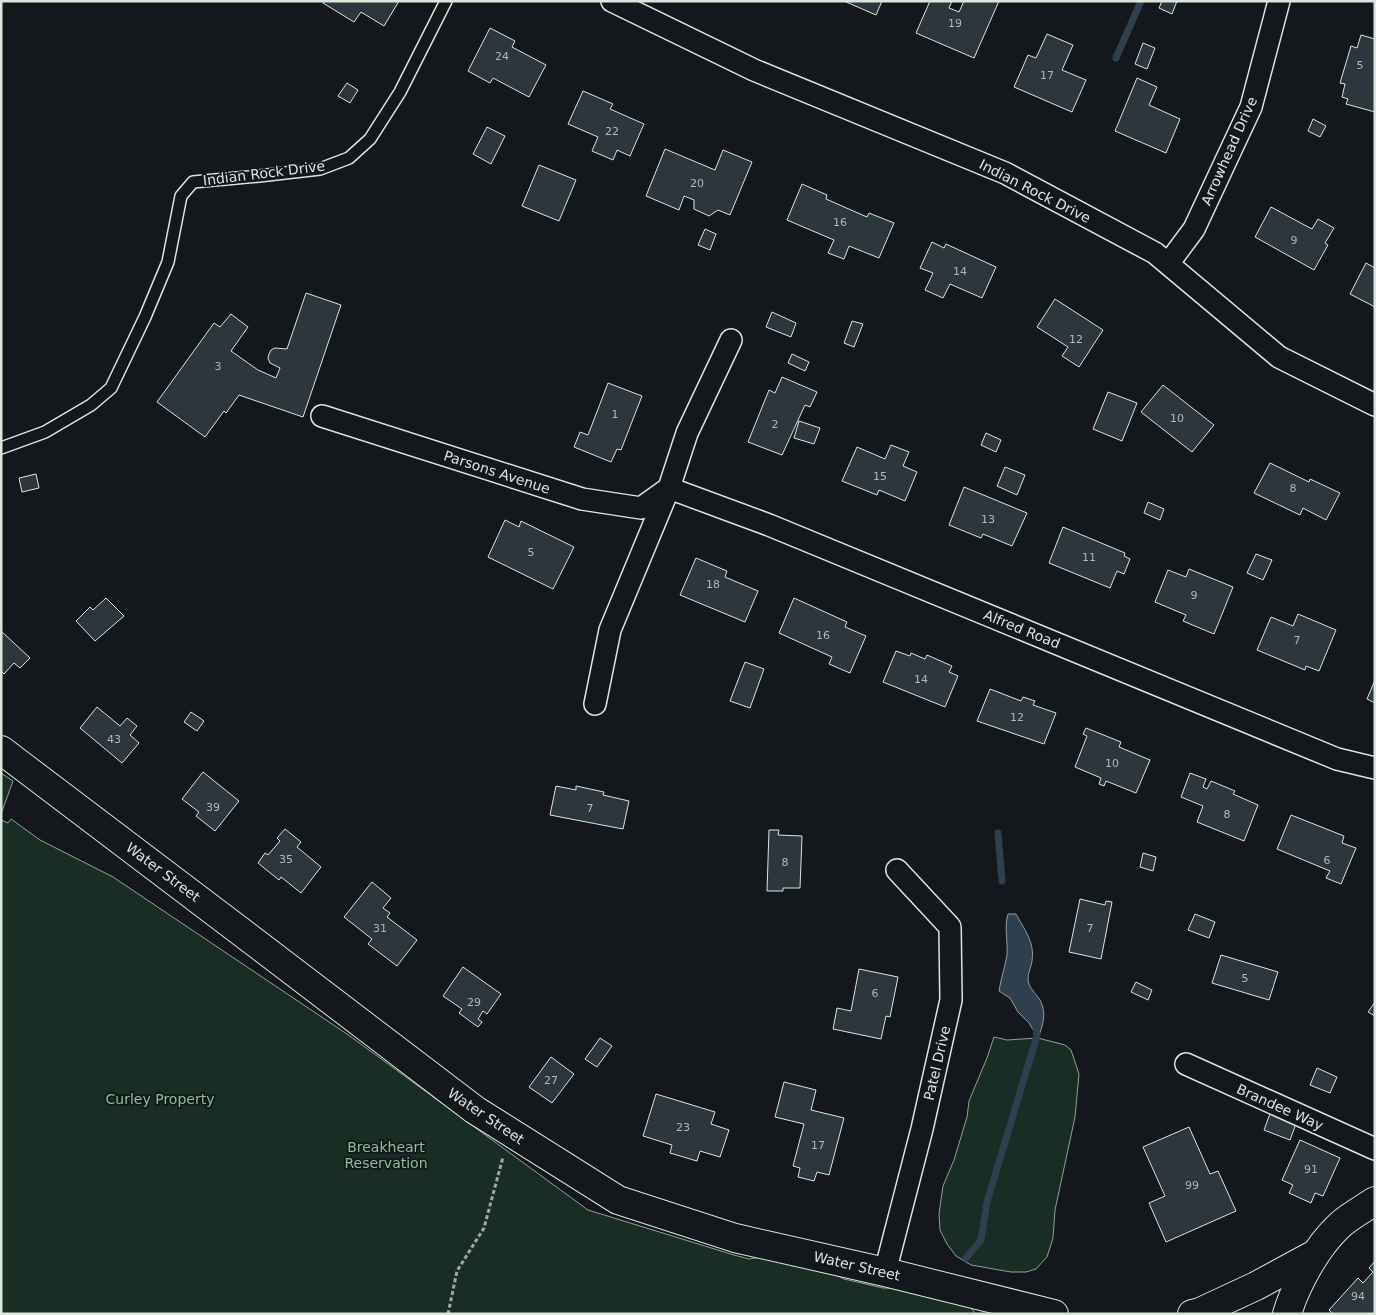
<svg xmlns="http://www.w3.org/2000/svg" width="1376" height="1315" viewBox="0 0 1376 1315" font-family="'DejaVu Sans',sans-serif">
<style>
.green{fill:#1a2d24;stroke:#939e99}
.water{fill:#2f3f4d;stroke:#939e99}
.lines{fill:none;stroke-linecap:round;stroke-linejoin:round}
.stream{stroke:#2f3f4d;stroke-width:7}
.building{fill:#2c363c;stroke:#d8e6dc}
.lane-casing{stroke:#d8e6dc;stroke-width:14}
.street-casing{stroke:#d8e6dc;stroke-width:24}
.secondary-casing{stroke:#d8e6dc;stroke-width:30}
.primary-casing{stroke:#d8e6dc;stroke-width:30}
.path{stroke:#9da8a2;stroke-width:3;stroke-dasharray:4 2.5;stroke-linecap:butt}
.lane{stroke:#14181c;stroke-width:11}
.street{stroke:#14181c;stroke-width:21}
.secondary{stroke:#14181c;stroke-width:28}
.primary{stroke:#14181c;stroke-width:28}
.labels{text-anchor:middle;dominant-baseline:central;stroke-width:4;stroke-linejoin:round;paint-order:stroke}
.number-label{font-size:11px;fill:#adbab4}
.street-label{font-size:14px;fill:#d8e6dc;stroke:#14181c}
.park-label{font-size:14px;fill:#8ac095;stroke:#14181c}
</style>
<rect width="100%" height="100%" fill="#14181c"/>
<!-- green -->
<path class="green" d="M 1,773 L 13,781 L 1,814 Z
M 11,819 L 40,840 L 113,877 L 347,1034 L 588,1210 L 734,1255 L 749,1259 L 762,1257 L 823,1268 L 844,1279 L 883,1288 L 899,1288 L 970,1307 L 976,1314 L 1,1314 L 1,820 L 8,823 Z
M 994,1037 L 1007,1040 L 1038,1038 L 1065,1045 L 1071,1050 L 1079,1074 L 1075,1117 L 1055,1210 L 1053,1238 L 1047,1257 L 1036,1269 L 1026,1272 L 1011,1272 L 971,1265 L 956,1256 L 947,1244 L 940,1230 L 939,1214 L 943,1186 L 954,1160 L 967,1117 L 969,1101 L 987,1058 Z"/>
<!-- water -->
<path class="water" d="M 1008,914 L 1016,914 C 1024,929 1035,942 1032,961 C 1031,969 1026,975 1029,984 C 1031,990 1037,995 1040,1000 C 1047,1013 1043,1025 1038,1038 L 1029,1023 L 1018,1012 L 1010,998 L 999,991 C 1001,978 1005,967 1007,955 C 1008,941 1004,927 1008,914 Z"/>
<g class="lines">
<!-- stream -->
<path class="stream" d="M 1116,58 L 1141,1
M 998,833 L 1002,881
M 966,1258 L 981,1240 L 987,1202 L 1037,1036 L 1036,1029"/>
</g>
<!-- building -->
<path class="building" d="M 324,1 L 399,1 L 384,26 L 361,12 L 354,22 L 323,3 Z
M 844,1 L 882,1 L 876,15 Z
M 930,1 L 952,1 L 949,8 L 959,12 L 964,1 L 999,1 L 974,58 L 916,33 Z
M 1162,1 L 1177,1 L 1172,14 L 1159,8 Z
M 490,28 L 515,41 L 512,47 L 546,65 L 529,97 L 493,78 L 490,83 L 468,71 Z
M 1047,34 L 1073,45 L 1062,70 L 1086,80 L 1072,112 L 1014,87 L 1028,55 L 1036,58 Z
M 1361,35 L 1375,39 L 1375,112 L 1346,104 L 1348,99 L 1342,97 L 1345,84 L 1340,83 L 1351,46 L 1357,48 Z
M 1143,43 L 1155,48 L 1147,69 L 1135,64 Z
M 1137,78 L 1157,87 L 1149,105 L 1180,119 L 1166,153 L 1115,131 Z
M 347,83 L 358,90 L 350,103 L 338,96 Z
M 583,91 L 613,104 L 610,109 L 644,124 L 630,156 L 617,150 L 613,160 L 592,151 L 598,137 L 568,124 Z
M 1313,119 L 1326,126 L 1320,137 L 1308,131 Z
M 487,127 L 505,136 L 491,164 L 473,154 Z
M 665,149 L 715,170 L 723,150 L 752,162 L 730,215 L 718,210 L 709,216 L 694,209 L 694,200 L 684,196 L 679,210 L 646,196 Z
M 539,165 L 576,180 L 559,221 L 522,206 Z
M 802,184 L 827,195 L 826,199 L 867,217 L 869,213 L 894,223 L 879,258 L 849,246 L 844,259 L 828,253 L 834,240 L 787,220 Z
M 1271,207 L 1312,229 L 1318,219 L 1334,228 L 1325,243 L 1328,245 L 1314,270 L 1255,237 Z
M 705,229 L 716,234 L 710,250 L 698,245 Z
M 932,242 L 944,248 L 946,244 L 996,267 L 982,298 L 950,284 L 943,298 L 925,290 L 933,273 L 920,268 Z
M 1366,263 L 1375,268 L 1375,307 L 1350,294 Z
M 306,293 L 341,305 L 303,417 L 239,395 L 226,413 L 224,411 L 205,437 L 157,402 L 214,323 L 220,327 L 231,314 L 248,327 L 231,351 L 258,370 L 276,378 L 280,368 L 270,363 L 268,358 L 269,354 L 271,350 L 275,348 L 287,349 Z
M 1055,299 L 1103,330 L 1079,367 L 1062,356 L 1068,347 L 1037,327 Z
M 772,312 L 796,323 L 791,337 L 766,327 Z
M 852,321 L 863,324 L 854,347 L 844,343 Z
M 792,354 L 809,362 L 805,371 L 788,363 Z
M 782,377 L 817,392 L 810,407 L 805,405 L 782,455 L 748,442 L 769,390 L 775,393 Z
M 608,383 L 642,396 L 621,450 L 617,449 L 611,462 L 574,447 L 580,432 L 588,435 Z
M 1163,385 L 1214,425 L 1192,452 L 1141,412 Z
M 1108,392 L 1137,403 L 1122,441 L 1093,429 Z
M 799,421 L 820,428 L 814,444 L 794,438 Z
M 986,433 L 1001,440 L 996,452 L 981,445 Z
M 891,445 L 909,452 L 903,466 L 917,472 L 905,501 L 879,490 L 877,495 L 842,481 L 857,447 L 885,459 Z
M 1270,463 L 1309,482 L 1310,479 L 1340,493 L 1326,520 L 1303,508 L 1300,515 L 1254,493 Z
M 1005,467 L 1025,475 L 1017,495 L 997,486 Z
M 36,474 L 39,488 L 22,492 L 19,478 Z
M 964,487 L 1027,513 L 1012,546 L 983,534 L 981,538 L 949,525 Z
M 1148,502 L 1164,509 L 1160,520 L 1144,513 Z
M 505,520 L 519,527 L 521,521 L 574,547 L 553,589 L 488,557 Z
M 1063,527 L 1125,553 L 1124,556 L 1130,559 L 1124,574 L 1117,571 L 1110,588 L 1049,563 Z
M 1256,554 L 1272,560 L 1263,580 L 1247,573 Z
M 696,558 L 727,571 L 725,577 L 758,591 L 745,622 L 680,595 Z
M 1189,569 L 1233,587 L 1214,634 L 1183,621 L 1186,615 L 1155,602 L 1168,570 L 1186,577 Z
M 106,598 L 124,616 L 95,641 L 76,621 L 90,607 L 93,610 Z
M 794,598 L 847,622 L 845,627 L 866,636 L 850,673 L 829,664 L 832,657 L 779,633 Z
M 1298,614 L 1336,630 L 1319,671 L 1306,666 L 1305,670 L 1257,650 L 1271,617 L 1293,626 Z
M 1,631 L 30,658 L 20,668 L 14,663 L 4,674 L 1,671 Z
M 896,651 L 910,656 L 911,653 L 925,659 L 927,655 L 952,666 L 949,672 L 958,676 L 945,707 L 883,682 Z
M 745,662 L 764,669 L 750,708 L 730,701 Z
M 1375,680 L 1375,703 L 1367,699 Z
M 990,689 L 1021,701 L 1023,697 L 1035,701 L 1033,705 L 1056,713 L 1044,744 L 977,721 Z
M 97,707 L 120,726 L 127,718 L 137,726 L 130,735 L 139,743 L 122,763 L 80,728 Z
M 191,712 L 204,721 L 197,731 L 184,722 Z
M 1086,728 L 1121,742 L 1119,747 L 1150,760 L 1136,793 L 1106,781 L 1104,786 L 1099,784 L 1101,778 L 1075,767 L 1087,736 L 1083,734 Z
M 203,772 L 239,801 L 215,831 L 196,816 L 199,812 L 182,799 Z
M 1190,773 L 1206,779 L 1203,787 L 1207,789 L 1211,781 L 1235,791 L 1233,794 L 1258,805 L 1244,841 L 1197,822 L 1203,806 L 1181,797 Z
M 556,786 L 576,790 L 576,786 L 604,792 L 603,795 L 629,801 L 623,829 L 550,815 Z
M 1291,815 L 1344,836 L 1342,843 L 1356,848 L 1341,884 L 1326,878 L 1330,871 L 1277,849 Z
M 285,829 L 301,842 L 297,847 L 321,867 L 301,893 L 281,877 L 279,880 L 258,863 L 265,853 L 268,855 L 280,841 L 277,838 Z
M 769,830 L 779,830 L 778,835 L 802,836 L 800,888 L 783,888 L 783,891 L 767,891 Z
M 1143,853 L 1156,857 L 1153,871 L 1140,867 Z
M 372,882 L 391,898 L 383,908 L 390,913 L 387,917 L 417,940 L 397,966 L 368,944 L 372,939 L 344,917 Z
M 1080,899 L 1105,905 L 1106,901 L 1112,902 L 1101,959 L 1069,952 Z
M 1195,914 L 1215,922 L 1209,938 L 1188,930 Z
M 1221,955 L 1278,972 L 1269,1000 L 1212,983 Z
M 463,967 L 501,994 L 487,1014 L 483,1011 L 478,1019 L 482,1022 L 478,1027 L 459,1013 L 462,1009 L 443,996 Z
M 859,969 L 898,977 L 890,1017 L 886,1016 L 881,1039 L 833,1029 L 837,1008 L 851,1011 Z
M 1136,982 L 1152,990 L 1148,1000 L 1131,992 Z
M 1375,1002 L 1375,1016 L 1368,1012 Z
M 600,1038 L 612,1046 L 597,1067 L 585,1059 Z
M 551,1057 L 574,1074 L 552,1103 L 529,1087 Z
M 1317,1068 L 1337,1077 L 1330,1093 L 1310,1085 Z
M 784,1082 L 816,1090 L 811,1110 L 844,1118 L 829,1175 L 817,1172 L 814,1181 L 798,1177 L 800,1168 L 793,1166 L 804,1124 L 775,1117 Z
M 656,1094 L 715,1112 L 711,1124 L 729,1130 L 720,1157 L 700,1151 L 697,1161 L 670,1153 L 672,1145 L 643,1136 Z
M 1271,1111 L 1297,1121 L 1290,1140 L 1264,1130 Z
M 1189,1127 L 1210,1174 L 1218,1171 L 1236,1211 L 1166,1242 L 1149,1203 L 1165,1196 L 1143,1147 Z
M 1300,1140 L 1340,1158 L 1323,1196 L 1315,1193 L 1311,1203 L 1289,1193 L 1293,1185 L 1282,1180 Z
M 1375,1261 L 1375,1314 L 1333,1314 L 1329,1310 L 1358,1278 L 1363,1283 L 1373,1272 L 1369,1268 Z"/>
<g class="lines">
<!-- lane casing -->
<g class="lane-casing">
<path id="lane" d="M 1,448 L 45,432 L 91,405 L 111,388 L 145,317 L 168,262 L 181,196 L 193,182 L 259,176 L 320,169 L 349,158 L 370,139 L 400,92 L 446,1"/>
</g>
<!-- street casing -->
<g class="street-casing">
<path id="street" d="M 612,1 L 754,70 L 1005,173 L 1155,253 L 1279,357 L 1375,405
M 1168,264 L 1194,229 L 1251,107 L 1279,1
M 322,416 L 582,499 L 641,508 L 669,488 L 769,525 L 1337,759 L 1375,768
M 595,704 L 610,630 L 669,488 L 687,433 L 731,340
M 1186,1064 L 1375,1149
M 885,1272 L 922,1129 L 951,1000 L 950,927 L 897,870"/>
</g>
<!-- secondary casing -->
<g class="secondary-casing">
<path id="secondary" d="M 1287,1314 C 1296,1284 1317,1246 1340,1225 C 1350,1216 1363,1209 1375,1201"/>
</g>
<!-- primary casing -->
<g class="primary-casing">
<path id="primary" d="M 1,750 L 240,931 L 475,1110 L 618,1200 L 735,1238 L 885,1272 L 1054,1314
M 1192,1314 L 1200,1312 L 1256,1286 L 1315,1254"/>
</g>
<!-- path -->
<path class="path" d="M 448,1314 L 457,1271 L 484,1228 L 503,1157"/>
<!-- lane -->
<use href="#lane" class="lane"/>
<!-- street -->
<use href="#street" class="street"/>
<!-- secondary -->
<use href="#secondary" class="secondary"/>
<!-- primary -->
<use href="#primary" class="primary"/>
</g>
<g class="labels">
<!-- number labels -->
<g class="number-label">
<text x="955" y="23">19</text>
<text x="502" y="56">24</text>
<text x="1360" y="65">5</text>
<text x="1047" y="75">17</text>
<text x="612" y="131">22</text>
<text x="697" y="183">20</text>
<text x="840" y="222">16</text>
<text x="1294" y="240">9</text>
<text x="960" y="271">14</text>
<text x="1076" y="339">12</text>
<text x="218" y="366">3</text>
<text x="615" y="414">1</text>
<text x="1177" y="418">10</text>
<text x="775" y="424">2</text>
<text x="880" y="476">15</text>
<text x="1293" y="488">8</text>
<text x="988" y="519">13</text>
<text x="531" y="552">5</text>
<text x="1089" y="557">11</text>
<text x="713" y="584">18</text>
<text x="1194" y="595">9</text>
<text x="823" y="635">16</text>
<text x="1297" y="640">7</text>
<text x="921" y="679">14</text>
<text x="1017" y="717">12</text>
<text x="114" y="739">43</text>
<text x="1112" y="763">10</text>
<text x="213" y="807">39</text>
<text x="590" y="808">7</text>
<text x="1227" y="814">8</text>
<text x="286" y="859">35</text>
<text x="1327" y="860">6</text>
<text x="785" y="862">8</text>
<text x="380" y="928">31</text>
<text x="1090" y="928">7</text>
<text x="1245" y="978">5</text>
<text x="875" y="993">6</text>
<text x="474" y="1002">29</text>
<text x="551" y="1080">27</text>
<text x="683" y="1127">23</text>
<text x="818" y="1145">17</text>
<text x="1311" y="1169">91</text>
<text x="1192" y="1185">99</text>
<text x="1358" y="1296">94</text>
</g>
<!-- street labels -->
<g class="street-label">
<text transform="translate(1229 151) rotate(-66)">Arrowhead Drive</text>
<text transform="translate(264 173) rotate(-7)">Indian Rock Drive</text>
<text transform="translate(1035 191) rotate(27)">Indian Rock Drive</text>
<text transform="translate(497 472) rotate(18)">Parsons Avenue</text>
<text transform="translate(1022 629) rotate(22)">Alfred Road</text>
<text transform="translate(163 872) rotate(37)">Water Street</text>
<text transform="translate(937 1063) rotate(-77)">Patel Drive</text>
<text transform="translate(1280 1107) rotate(24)">Brandee Way</text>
<text transform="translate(486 1116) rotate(34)">Water Street</text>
<text transform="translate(857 1266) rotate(13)">Water Street</text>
</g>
<!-- park labels -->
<g class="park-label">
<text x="160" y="1099">Curley Property</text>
<text x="386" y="1147">Breakheart<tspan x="386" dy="16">Reservation</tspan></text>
</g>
</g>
<!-- border -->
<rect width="1376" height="1315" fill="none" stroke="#d8e6dc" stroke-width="5"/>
</svg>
